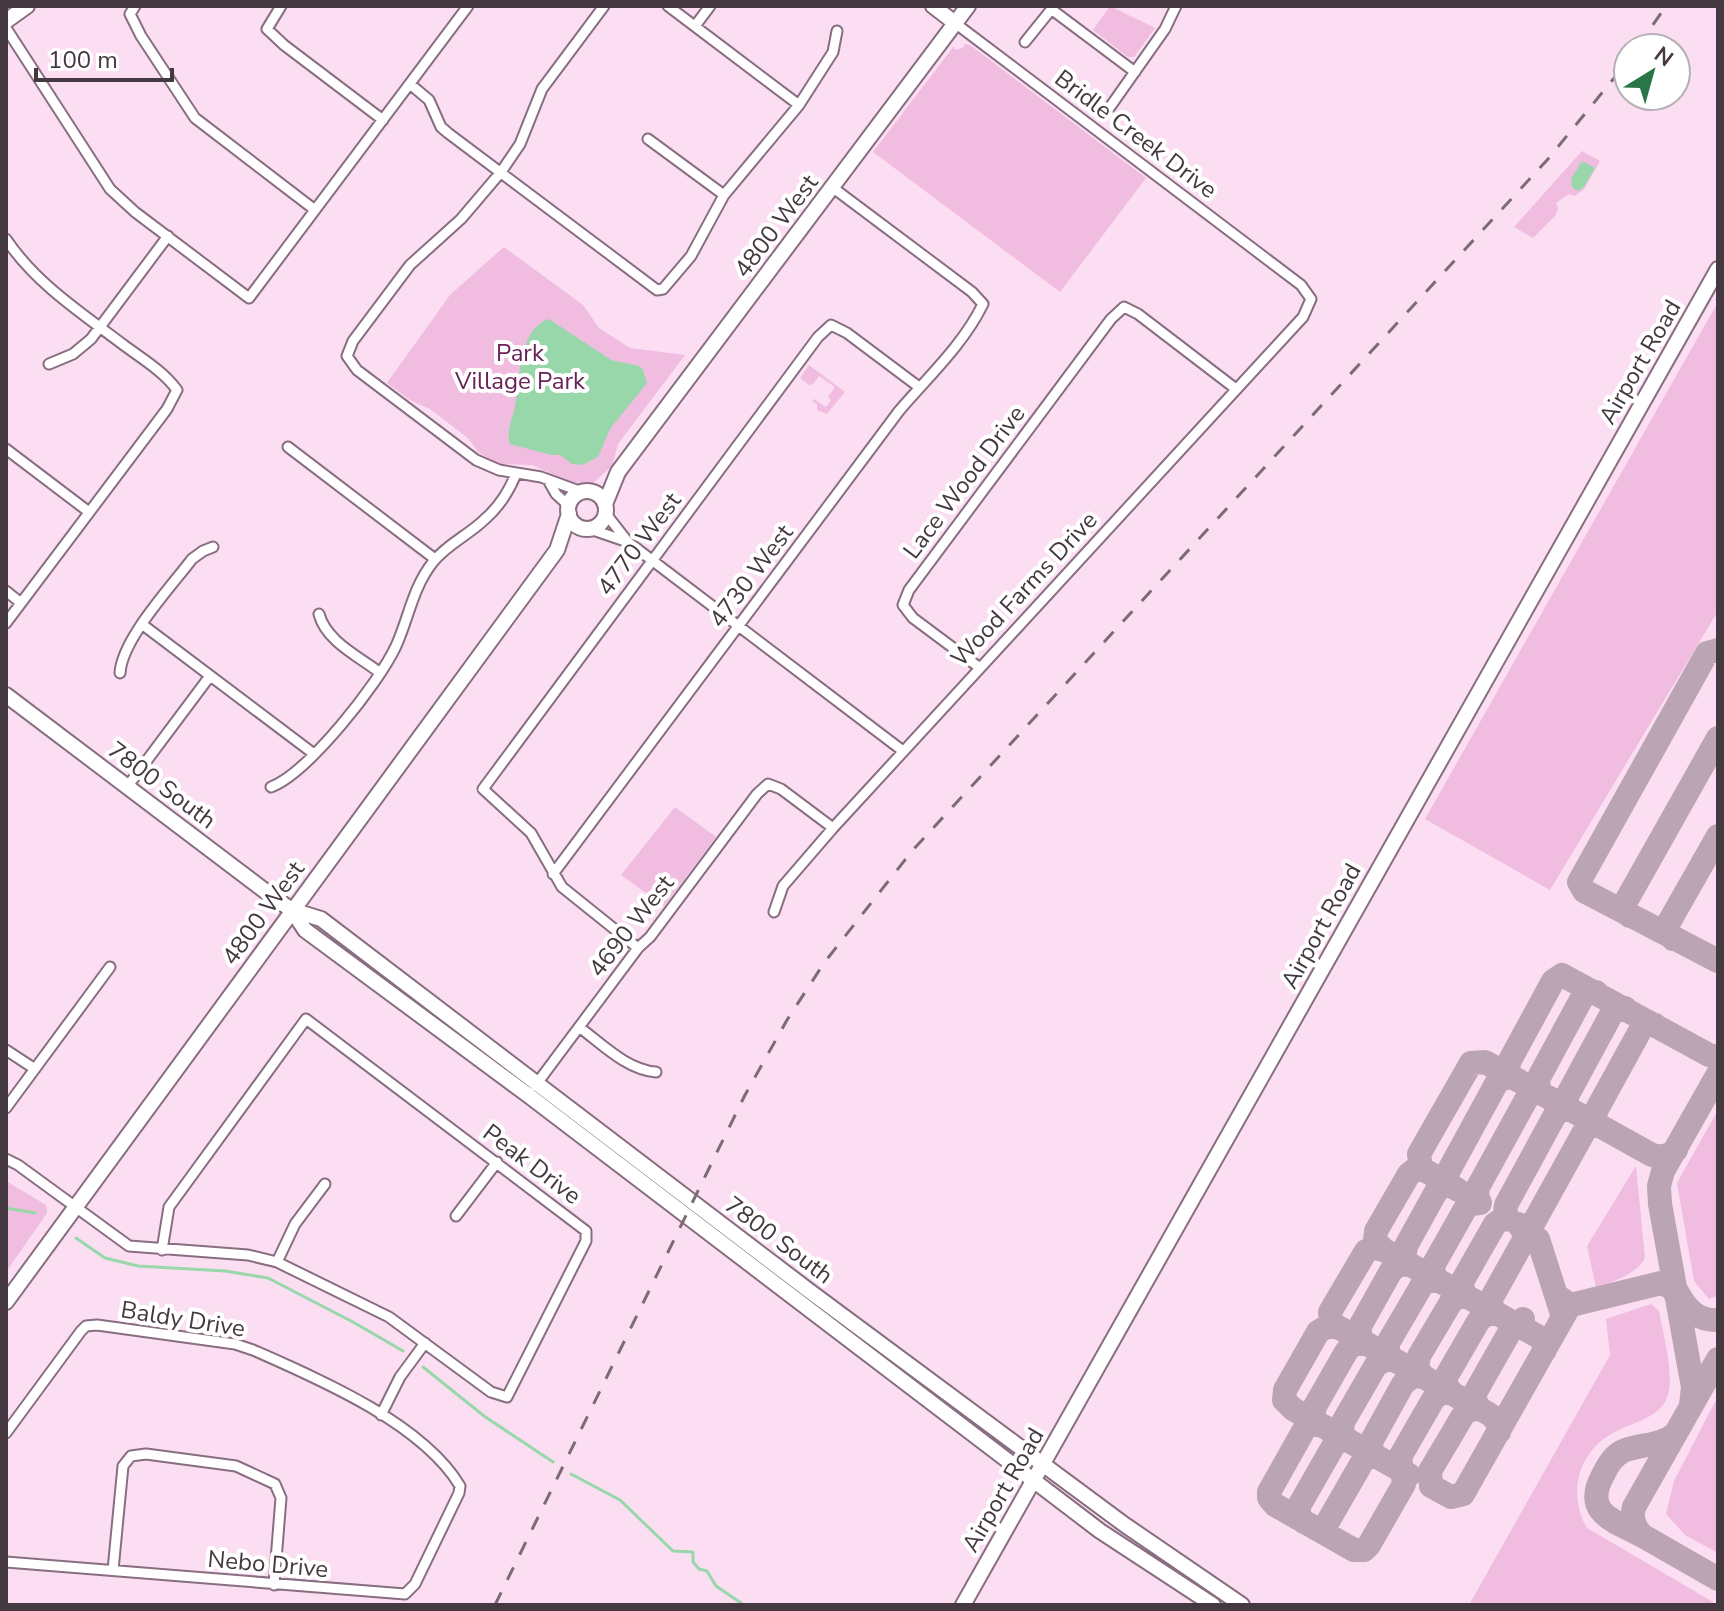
<svg xmlns="http://www.w3.org/2000/svg" width="1724" height="1611" viewBox="0 0 1724 1611" font-family="'Nunito Sans',sans-serif">
<style>
.green{fill:#f0bce0}
.water{fill:#98d7a9}
.lines{fill:none;stroke-linecap:round;stroke-linejoin:round}
.stream{stroke:#98d7a9;stroke-width:3}
.taxiway{stroke:#bba4b4;stroke-width:24}
.street-casing{stroke:#886e80;stroke-width:13}
.secondary-casing{stroke:#886e80;stroke-width:18}
.primary-casing{stroke:#886e80;stroke-width:18}
.street{stroke:#fff;stroke-width:9}
.secondary{stroke:#fff;stroke-width:14}
.primary{stroke:#fff;stroke-width:14}
.rail{stroke:#7b6b76;stroke-width:3;stroke-dasharray:14 14;stroke-linecap:butt}
.labels{text-anchor:middle;dominant-baseline:central;stroke-width:8;stroke-linejoin:round;paint-order:stroke}
.street-label{font-size:24px;fill:#443941;stroke:#fff}
.park-label{font-size:24px;fill:#682258;stroke:#fff}
</style>
<rect width="100%" height="100%" fill="#fbdef2"/>
<!-- green -->
<path class="green" d="M 1110,6 L 1155,28 L 1134,57 L 1128,57 L 1093,30 Z
M 964,44 L 970,45 L 1146,178 L 1060,292 L 873,152 L 954,46 L 954,49 L 957,50 L 964,47 Z
M 1582,151 L 1600,161 L 1584,189 L 1575,196 L 1569,194 L 1556,203 L 1558,208 L 1555,216 L 1533,238 L 1514,227 Z
M 504,247 L 583,305 L 599,328 L 630,348 L 685,355 L 618,444 L 612,466 L 593,483 L 570,482 L 532,465 L 498,464 L 478,452 L 468,438 L 430,409 L 410,400 L 387,383 L 450,295 Z
M 1718,302 L 1718,611 L 1550,890 L 1425,819 Z
M 809,365 L 845,392 L 827,414 L 817,410 L 817,404 L 812,401 L 814,399 L 826,407 L 831,400 L 828,397 L 835,387 L 819,376 L 813,384 L 809,385 L 800,378 Z
M 675,807 L 716,837 L 664,906 L 621,875 Z
M 1718,1110 L 1718,1296 L 1709,1299 L 1694,1281 L 1677,1183 Z
M 1636,1166 L 1645,1258 C 1637,1274 1613,1282 1596,1287 L 1587,1246 Z
M 6,1181 L 46,1205 L 47,1213 L 6,1272 Z
M 1651,1304 L 1659,1311 C 1663,1334 1677,1382 1665,1402 C 1654,1420 1630,1423 1613,1433 C 1578,1452 1567,1494 1587,1528 L 1718,1605 L 1469,1605 L 1610,1355 L 1606,1319 Z
M 1718,1396 L 1718,1553 L 1685,1535 L 1666,1514 L 1674,1481 Z"/>
<!-- water -->
<path class="water" d="M 1582,161 L 1595,168 L 1584,187 L 1578,191 L 1572,187 L 1571,179 Z
M 549,319 L 611,360 L 639,366 L 643,370 L 647,383 L 610,429 L 598,457 L 582,465 L 572,464 L 560,455 L 551,455 L 510,444 C 506,429 512,421 515,407 C 520,380 518,329 549,319 Z"/>
<g class="lines">
<!-- stream -->
<path class="stream" d="M 6,1208 L 35,1213
M 76,1238 L 105,1258 L 138,1266 L 225,1271 L 268,1278 L 353,1322 L 403,1351
M 423,1367 L 484,1416 L 553,1462
M 571,1474 L 620,1500 L 673,1551 L 693,1552 L 693,1562 L 699,1569 L 707,1571 L 716,1586 L 744,1605"/>
<!-- taxiway -->
<path class="taxiway" d="M 1718,650 L 1707,653 L 1579,882 L 1584,891 L 1718,961
M 1630,916 L 1625,910 L 1625,903 L 1718,738
M 1673,939 L 1667,931 L 1668,924 L 1718,836
M 1512,1077 L 1502,1078 L 1496,1084 L 1448,1172 L 1447,1179 L 1451,1186 L 1444,1186 L 1437,1190 L 1406,1246 L 1404,1257 L 1409,1264 L 1399,1265 L 1391,1271 L 1359,1328 L 1362,1343 L 1352,1345 L 1346,1352 L 1314,1408 L 1314,1417 L 1317,1423 L 1305,1428 L 1269,1492 L 1269,1498 L 1275,1505 L 1354,1550 L 1364,1550 L 1369,1545 L 1404,1484 L 1400,1457 L 1434,1398 L 1441,1393 L 1452,1393 L 1446,1385 L 1446,1377 L 1479,1320 L 1487,1314 L 1497,1314 L 1492,1308 L 1491,1299 L 1524,1240 L 1524,1232 L 1519,1225 L 1527,1226 L 1534,1222 L 1585,1130 L 1590,1126 L 1599,1126 L 1595,1120 L 1596,1111 L 1641,1029 L 1648,1024 L 1655,1025
M 1676,1150 L 1664,1157 L 1652,1155 L 1512,1077 L 1508,1070 L 1509,1062 L 1553,981 L 1562,975 L 1709,1055 L 1718,1057
M 1458,1190 L 1421,1168 L 1419,1154 L 1471,1063 L 1485,1062 L 1512,1077
M 1518,1224 L 1538,1239 L 1563,1317
M 1384,1250 L 1375,1241 L 1376,1231 L 1409,1174 L 1414,1170 L 1423,1170
M 1678,1293 C 1687,1310 1698,1321 1718,1320
M 1557,1296 L 1571,1305 L 1661,1283 L 1671,1287 L 1677,1296
M 1335,1327 L 1326,1327 L 1318,1332 L 1285,1390 L 1284,1400 L 1293,1409 L 1409,1475
M 1718,1359 L 1634,1507 C 1631,1518 1634,1528 1643,1536 L 1718,1579
M 1423,1377 L 1417,1367 L 1419,1356 L 1451,1302 L 1458,1297 L 1467,1297 L 1462,1289 L 1463,1280 L 1495,1224 L 1501,1220 L 1509,1219 L 1505,1213 L 1506,1205 L 1555,1115 L 1563,1109 L 1571,1110 L 1567,1104 L 1567,1096 L 1612,1013 L 1618,1009 L 1625,1008
M 1691,1405 L 1693,1387 L 1660,1204 L 1659,1186 L 1663,1171 L 1718,1074
M 1479,1409 L 1331,1323 L 1330,1312 L 1366,1251 L 1374,1248 L 1384,1250 L 1539,1337 L 1544,1344 L 1545,1350
M 1479,1409 L 1475,1399 L 1475,1393 L 1513,1326 L 1523,1319
M 1499,1432 C 1499,1418 1489,1413 1477,1408 L 1465,1412 L 1430,1471 L 1431,1486 L 1451,1497 L 1463,1494 L 1570,1305
M 1304,1522 L 1299,1515 L 1299,1506 L 1335,1443 L 1346,1439 L 1342,1430 L 1343,1422 L 1376,1365 L 1385,1360 L 1393,1360 L 1388,1352 L 1388,1343 L 1422,1285 L 1428,1281 L 1438,1281 L 1433,1272 L 1434,1264 L 1465,1209 L 1471,1204 L 1480,1203 L 1477,1196 L 1478,1187 L 1527,1098 L 1533,1093 L 1541,1093 L 1537,1081 L 1583,996 L 1588,992 L 1596,992
M 1315,1528 L 1326,1525 L 1364,1459 L 1374,1455 L 1371,1448 L 1372,1440 L 1403,1384 L 1413,1376 L 1423,1377
M 1643,1536 C 1614,1521 1582,1513 1603,1475 C 1608,1465 1613,1456 1623,1451 C 1640,1444 1662,1446 1676,1433"/>
<!-- street casing -->
<g class="street-casing">
<path id="street" d="M 135,6 L 130,14 L 141,36 L 195,118 L 315,210
M 281,6 L 267,29 L 284,45 L 383,120
M 668,6 L 799,105
M 1051,9 L 1135,72
M 695,26 L 710,6
M 6,28 L 110,189 L 135,212 L 249,298 L 468,6
M 1025,42 L 1054,6
M 410,84 L 429,100 L 441,127 L 448,133 L 657,290 L 663,289 L 691,256 L 724,195 L 799,105 L 833,52 L 837,31
M 1110,107 L 1165,29 L 1176,6
M 648,139 L 724,195
M 6,239 C 36,284 83,314 125,346 C 144,360 164,372 177,390 L 167,409 L 6,623
M 49,364 L 73,354 L 91,339 L 168,236
M 288,447 L 435,559
M 6,449 L 89,512
M 548,480 L 556,494 L 569,506
M 582,492 L 541,477 L 499,470 L 476,460 L 357,370 L 347,356 L 353,341 L 410,265 L 461,219 L 501,172 L 520,144 L 542,89 L 604,6
M 606,514 L 628,542 L 903,751
M 590,529 L 628,542
M 6,591 L 21,603
M 319,614 C 326,641 358,656 379,672
M 143,625 L 314,754
M 980,668 L 913,618 L 903,605 L 909,590 L 1111,319 L 1124,307 L 1138,314 L 1236,389
M 120,673 C 122,639 171,587 192,559 L 203,551 L 213,547
M 127,787 L 210,676
M 271,787 C 308,773 379,683 396,646 C 409,617 413,587 433,562 C 447,544 469,535 485,519 C 499,507 509,491 516,474
M 553,874 L 899,411 C 928,377 963,345 983,304 L 972,292 L 832,187
M 774,912 L 783,886 L 833,828 L 1303,317 L 1311,299 L 1301,285 L 955,23
M 638,948 L 562,887 L 531,833 L 483,789 L 818,337 L 831,325 L 847,333 L 919,387
M 579,1027 C 602,1044 627,1070 656,1072
M 6,1050 L 35,1069
M 535,1086 L 638,948 L 650,937 L 757,794 L 768,784 L 781,789 L 833,828
M 6,1108 L 110,967
M 6,1159 L 18,1165 L 129,1246 L 248,1255 L 277,1262 L 389,1317 L 491,1392 L 507,1397 L 586,1241 L 586,1231 L 306,1019 L 169,1207 L 162,1250
M 456,1216 L 497,1162
M 277,1262 L 295,1224 L 325,1184
M 381,1415 L 400,1377 L 425,1343
M 6,1433 L 81,1331 L 86,1326 L 97,1325 L 235,1344 L 253,1350 C 319,1379 422,1423 460,1486 L 459,1493 L 415,1584 L 405,1594 L 6,1562
M 113,1570 L 123,1466 L 131,1456 L 146,1454 L 236,1466 L 275,1484 L 281,1498 L 274,1585"/>
</g>
<!-- secondary casing -->
<g class="secondary-casing">
<path id="secondary" d="M 933,6 L 955,23
M 6,21 L 27,6
M568 510a19 19 0 1 1 38 0a19 19 0 1 1-38 0Z
M 605,504 L 618,472 L 968,6
M 6,1302 L 557,550 L 569,514
M 963,1605 L 1718,269"/>
</g>
<!-- primary casing -->
<g class="primary-casing">
<path id="primary" d="M 6,695 L 277,900 L 292,910 L 321,919 L 808,1290 L 1125,1525 L 1242,1605
M 292,910 L 305,930 L 528,1095 L 1100,1531 L 1213,1605"/>
</g>
<!-- street -->
<use href="#street" class="street"/>
<!-- secondary -->
<use href="#secondary" class="secondary"/>
<!-- primary -->
<use href="#primary" class="primary"/>
<!-- rail -->
<path class="rail" d="M 1637,48 L 1666,6
M 495,1605 L 745,1095 L 787,1020 L 824,963 L 912,851 L 1548,159 L 1628,61"/>
</g>
<g class="labels">
<!-- street labels -->
<g class="street-label">
<text transform="translate(1136 134) rotate(37)">Bridle Creek Drive</text>
<text transform="translate(776 226) rotate(-53)">4800 West</text>
<text transform="translate(1640 362) rotate(-60)">Airport Road</text>
<text transform="translate(964 482) rotate(-53)">Lace Wood Drive</text>
<text transform="translate(639 544) rotate(-53)">4770 West</text>
<text transform="translate(751 576) rotate(-53)">4730 West</text>
<text transform="translate(1024 589) rotate(-47)">Wood Farms Drive</text>
<text transform="translate(162 785) rotate(37)">7800 South</text>
<text transform="translate(263 913) rotate(-54)">4800 West</text>
<text transform="translate(631 926) rotate(-52)">4690 West</text>
<text transform="translate(1321 926) rotate(-61)">Airport Road</text>
<text transform="translate(532 1164) rotate(37)">Peak Drive</text>
<text transform="translate(779 1240) rotate(37)">7800 South</text>
<text transform="translate(183 1319) rotate(9)">Baldy Drive</text>
<text transform="translate(1003 1490) rotate(-60)">Airport Road</text>
<text transform="translate(268 1564) rotate(5)">Nebo Drive</text>
</g>
<!-- park labels -->
<g class="park-label">
<text x="520" y="353">Park<tspan x="520" dy="28">Village Park</tspan></text>
</g>
</g>
<!-- border -->
<rect width="1724" height="1611" fill="none" stroke="#443941" stroke-width="16"/>
<!-- north arrow -->
<g transform="translate(1652 72) rotate(37)"><circle r="38" fill="#ffffff" stroke="#b4b0b3" stroke-width="2"/>
<path d="M0-6L14 30L0 20L-14 30Z" fill="#297646"/>
<text y="-12" font-size="22" font-weight="bold" text-anchor="middle" fill="#443941">N</text>
</g>
<!-- scale -->
<path d="M36 68v12h136v-12" fill="none" stroke="#443941" stroke-width="4"/>
<text x="48" y="68" font-size="24" fill="#443941" stroke="#ffffff" stroke-width="6" paint-order="stroke">100 m</text>
</svg>
